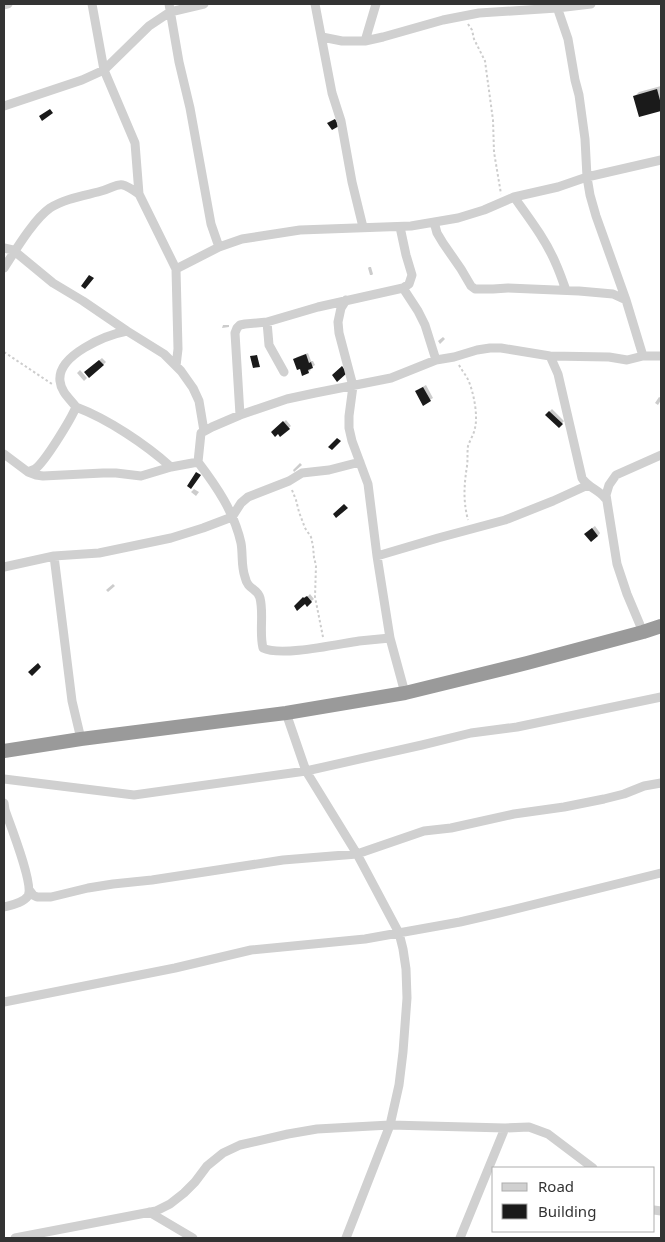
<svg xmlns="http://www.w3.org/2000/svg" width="665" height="1242" viewBox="0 0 665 1242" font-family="'Noto Sans',sans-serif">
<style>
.shadow{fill:#0003}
.building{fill:#1a1a1a}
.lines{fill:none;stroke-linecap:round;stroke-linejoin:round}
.path{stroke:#cdcdcd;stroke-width:2;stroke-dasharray:2.5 2.5;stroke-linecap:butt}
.minor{stroke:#d0d0d0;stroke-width:9}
.highway{stroke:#9a9a9a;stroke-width:14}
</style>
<rect width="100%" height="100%" fill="#fff"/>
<!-- shadow -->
<path class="shadow" d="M 661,86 L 661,109 L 640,115 L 635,96 L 639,92 Z
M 369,267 L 371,267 L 373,274 L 372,275 L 370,275 L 368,268 Z
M 223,325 L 229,325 L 229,327 L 222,328 Z
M 443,337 L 445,339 L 440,344 L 438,341 Z
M 308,353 L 311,361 L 313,361 L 315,365 L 310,368 L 311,370 L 308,372 L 301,367 L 294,360 L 297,357 Z
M 102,358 L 106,362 L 103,365 L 88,370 Z
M 80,370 L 87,378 L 84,381 L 77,373 Z
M 426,385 L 433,398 L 423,404 L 419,389 Z
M 659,397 L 661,398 L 661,400 L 658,405 L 655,403 Z
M 552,409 L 564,421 L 559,427 L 546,415 Z
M 286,420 L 291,426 L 281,435 L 278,433 L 273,432 Z
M 300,463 L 302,465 L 294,472 L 293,470 Z
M 194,489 L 199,492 L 196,496 L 191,492 Z
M 595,526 L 600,533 L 598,536 L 588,531 Z
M 113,584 L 115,586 L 108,592 L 106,590 Z
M 310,594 L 314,599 L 307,605 L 305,602 L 295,606 L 306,596 L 307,597 Z"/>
<!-- building -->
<path class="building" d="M 657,89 L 661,104 L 661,111 L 639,117 L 633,96 Z
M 50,109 L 53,113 L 42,121 L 39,116 Z
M 335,119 L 339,126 L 332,130 L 327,123 Z
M 89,275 L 94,278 L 85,289 L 81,286 Z
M 306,354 L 309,363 L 311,362 L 313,368 L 308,370 L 309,373 L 302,376 L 300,369 L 297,370 L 293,359 Z
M 257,355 L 260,367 L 253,368 L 250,356 Z
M 99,360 L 104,365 L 89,378 L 84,372 Z
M 342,366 L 347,373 L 337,382 L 332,375 Z
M 423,387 L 431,401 L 423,406 L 415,391 Z
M 549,411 L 563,424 L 559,428 L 545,415 Z
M 283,421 L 290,429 L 280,437 L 278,434 L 275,437 L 271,432 Z
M 337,438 L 341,441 L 332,450 L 328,447 Z
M 196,472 L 201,475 L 191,489 L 187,486 Z
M 344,504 L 348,508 L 336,518 L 333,514 Z
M 592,528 L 598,536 L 591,542 L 584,534 Z
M 307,596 L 312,602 L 307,607 L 305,604 L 297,611 L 294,606 L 303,597 L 304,598 Z
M 38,663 L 41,667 L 32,676 L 28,672 Z"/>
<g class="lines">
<!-- path -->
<path class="path" d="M 468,24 L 472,30 L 474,39 L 485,61 L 493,120 L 494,152 L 501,194
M 4,352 L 52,384
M 459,365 C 462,371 467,376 469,382 C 474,394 478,416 475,428 C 474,434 470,440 468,446 C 467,453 468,459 467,466 C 464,485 463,501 468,520
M 292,490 L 296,500 L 299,512 L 305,528 L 311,537 L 313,546 L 314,558 L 316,565 L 315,597 L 323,637"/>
<!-- minor -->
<path class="minor" d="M 92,4 L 104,70 L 135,143 L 139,194 L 176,269 L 178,349 L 176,366
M 169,4 L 179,62 L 190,108 L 211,224 L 219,247
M 315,4 L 332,93 L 341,121 L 352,182 L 363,227
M 556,4 L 568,39 L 575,80 L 579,95 L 585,139 L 587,177 L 590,195 L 596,216 L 626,300 L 643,356
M 4,5 L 8,4
M 322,37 L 342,41 L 365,41 L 383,37 L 443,20 L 479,13 L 557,8 L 591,4
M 365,41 L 376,4
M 4,106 L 82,80 L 104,70 L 149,26 L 170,12 L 204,4
M 514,197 C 529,218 546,240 556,264 C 560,273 563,282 566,290
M 434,222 L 437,233 L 443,243 L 461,269 L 471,286 L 475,289 L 493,289 L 508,288 L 579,291 L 613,294 L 626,300
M 4,248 L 13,250 L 53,283 L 83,301 L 127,331
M 4,268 C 15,251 34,219 50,208 C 64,199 82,196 98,192 C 121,186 116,178 139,194
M 176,269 L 219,247 L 242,239 L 300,230 L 411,226 L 458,218 L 484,210 L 514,197 L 558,187 L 587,177 L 661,160
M 403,288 L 418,311 L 425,325 L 436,360
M 346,300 L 341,308 L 338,322 L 339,333 L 353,386 L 349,416 L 349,428 L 352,441 L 368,484 L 377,556 L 390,638 L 405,693
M 267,322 L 269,345 L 284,372
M 550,356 L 558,374 L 582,478 C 587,487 599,490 605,498
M 76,407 C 108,419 145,444 171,467
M 240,415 L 235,333 L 237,328 L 240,325 L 245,324 L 267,322 L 318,307 L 403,288 L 409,284 L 412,275 L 406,255 L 400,227
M 4,454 L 28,472 L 36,475 L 43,476 L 103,473 L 116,473 L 141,476 L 171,467 L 198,462 L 201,433 L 212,427 L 240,415 L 287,399 L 315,393 L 391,378 L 436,360 L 454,357 L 477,350 L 490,348 L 501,348 L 550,356 L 609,357 L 627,360 L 643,356 L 661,356
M 198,462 C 217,487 234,512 241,543 C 243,554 241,566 245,577 C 248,591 257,587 260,598 C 264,614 259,632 263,648 C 281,657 338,644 359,641 C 369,640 380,639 390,638
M 28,472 C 30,471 33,470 35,469 C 45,462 71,419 76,407 C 70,399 61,392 60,381 C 57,355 106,335 127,331 L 164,354 L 181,371 L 193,388 L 199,401 L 204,431
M 54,556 L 72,701 L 81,739
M 377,556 L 438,538 L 505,520 L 553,501 L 588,485
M 4,567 L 54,556 L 99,553 L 171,538 L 203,528 L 232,517 L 241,503 L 248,497 L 289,481 L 302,473 L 329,470 L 360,462
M 643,632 L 627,594 L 617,564 L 606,495 L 609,485 L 616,475 L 661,455
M 286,713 L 306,771 L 357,854 L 399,933 L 403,949 L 406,969 L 407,998 L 403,1052 L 399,1085 L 390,1125 L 346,1238
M 4,779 L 134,795 L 306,771 L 422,745 L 471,733 L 517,727 L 661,697
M 4,803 L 5,810 C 10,824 34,885 28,896 C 23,903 11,905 4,907
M 30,891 L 33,895 L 37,897 L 51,897 L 88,888 L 113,884 L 152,880 L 283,860 L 357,854 L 424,831 L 451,828 L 514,814 L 564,807 L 604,799 L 624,794 L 644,786 L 661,783
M 4,1002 L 175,968 L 251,950 L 365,939 L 460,922 L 499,913 L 661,873
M 654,1210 L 661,1211
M 149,1212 L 193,1238
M 15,1238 L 156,1211 L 170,1204 L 184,1193 L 195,1182 L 207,1166 L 223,1153 L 240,1145 L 288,1134 L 317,1129 L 390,1125 L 505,1128 L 529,1127 L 548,1134 L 593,1168
M 460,1238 L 505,1128"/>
<!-- highway -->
<path class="highway" d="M 4,751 L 81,739 L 286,713 L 405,693 L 527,663 L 643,632 L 661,626"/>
</g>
<!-- border -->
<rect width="665" height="1242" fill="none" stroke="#333333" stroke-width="10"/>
<!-- legend -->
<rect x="492" y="1167" width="162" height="65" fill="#ffffff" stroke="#adadad"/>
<rect x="502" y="1183" width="25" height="8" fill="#d0d0d0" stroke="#adadad"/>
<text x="538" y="1192" font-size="15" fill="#333333">Road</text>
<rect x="502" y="1204" width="25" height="15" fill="#1a1a1a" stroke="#adadad"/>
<text x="538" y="1217" font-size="15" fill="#333333">Building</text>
</svg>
